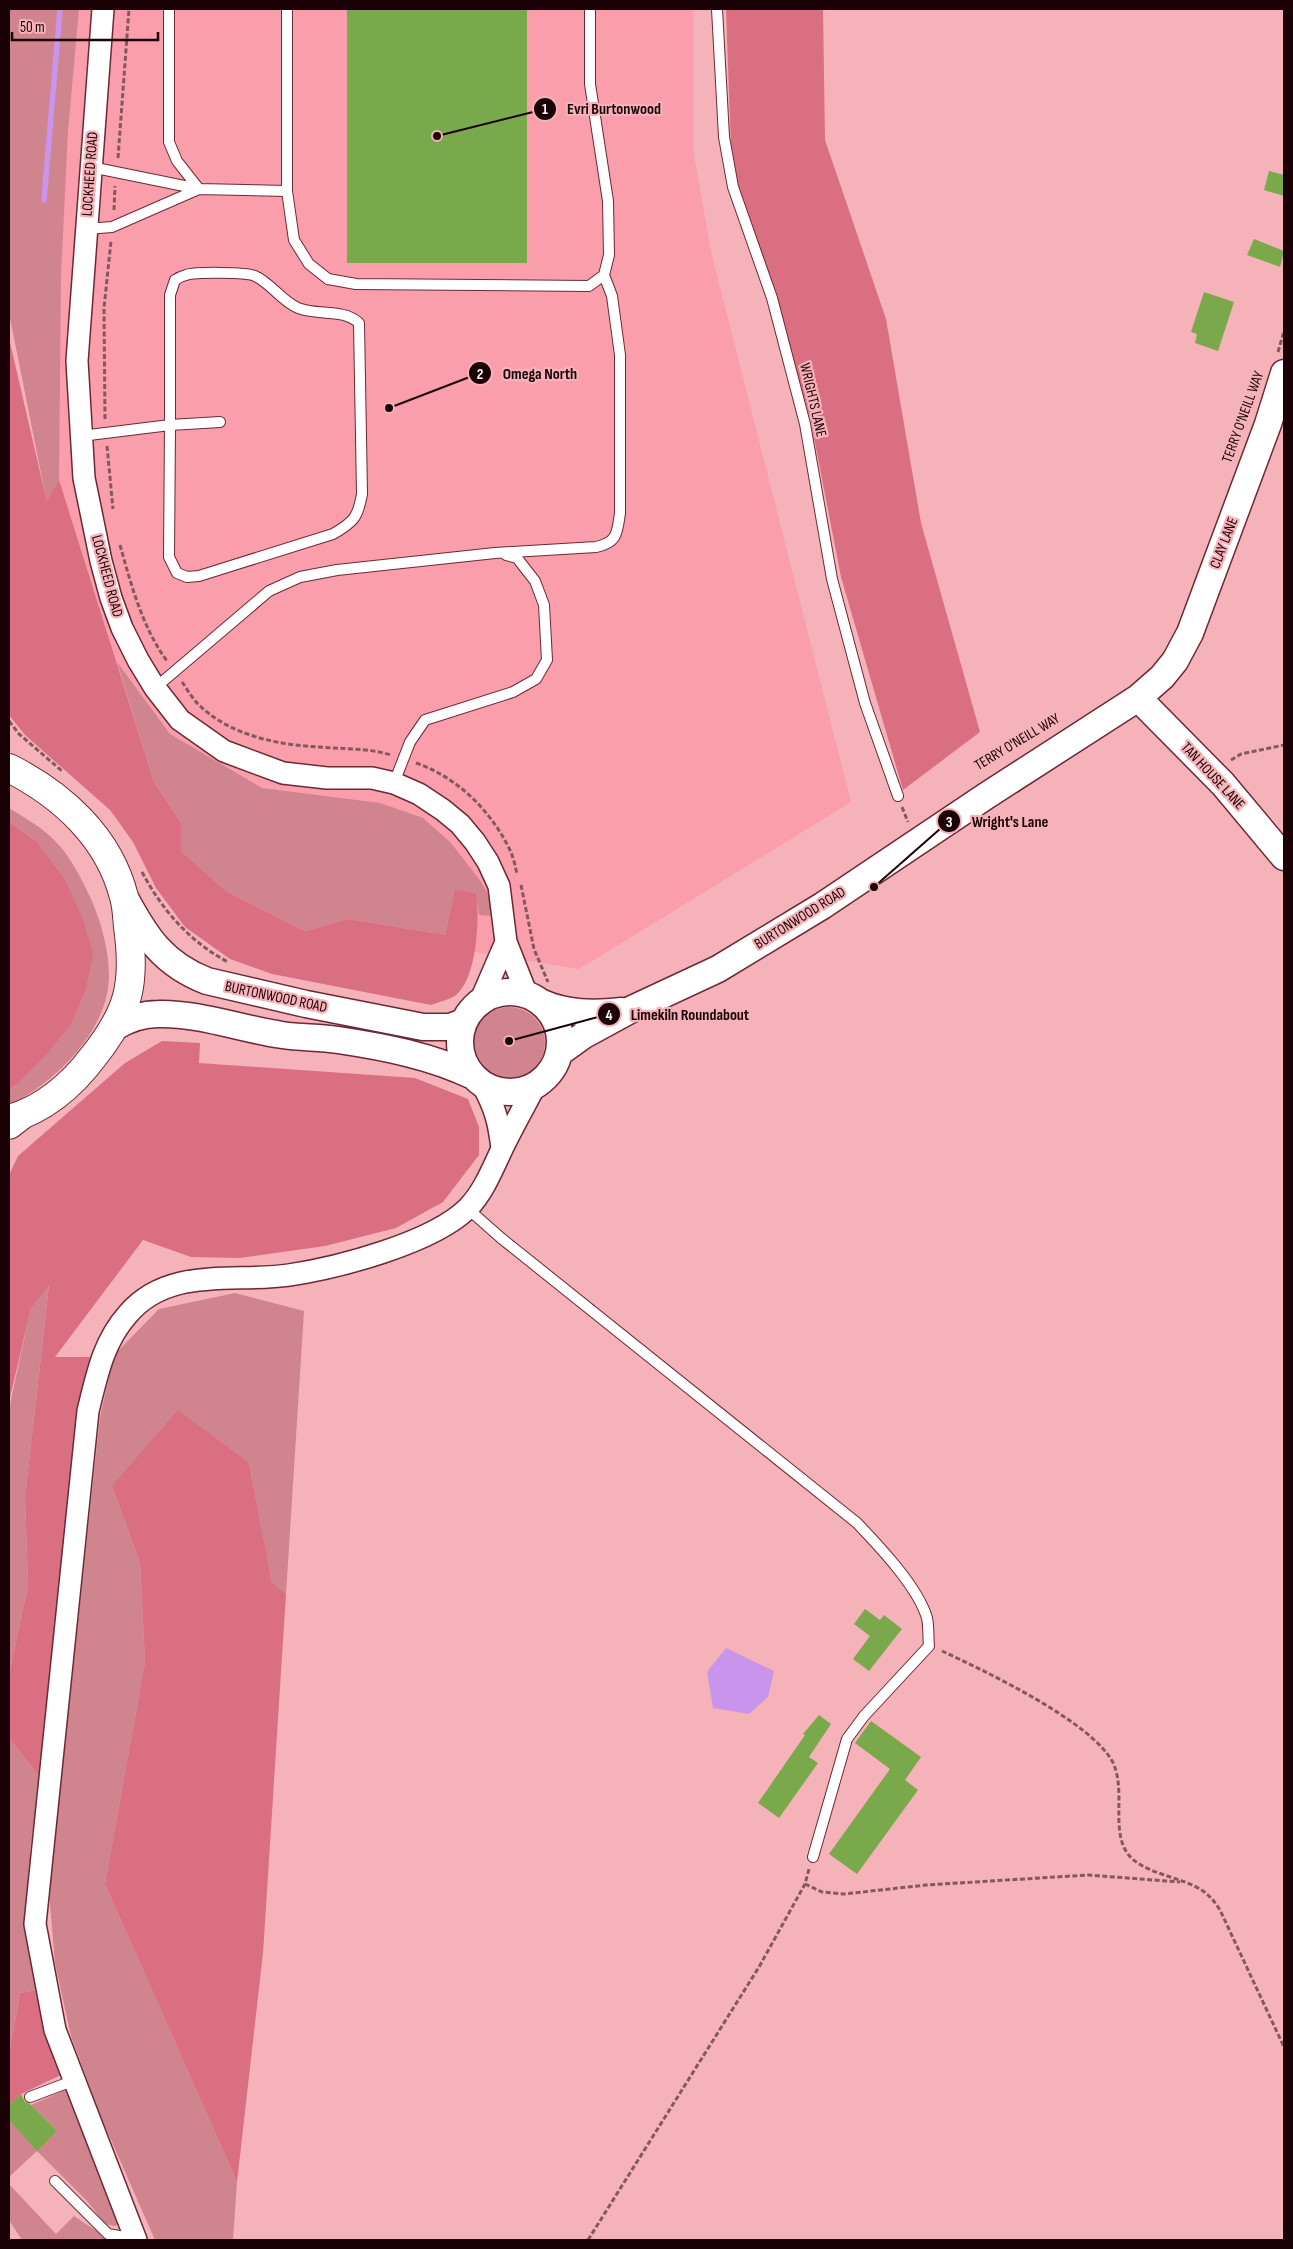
<svg xmlns="http://www.w3.org/2000/svg" width="1293" height="2249" viewBox="0 0 1293 2249" font-family="'Sofia Sans Condensed',sans-serif">
<style>
.built{fill:#f99eaa}
.green{fill:#cf848e}
.forest{fill:#da6f81}
.water{fill:#c994eb}
.lines{fill:none;stroke-linecap:round;stroke-linejoin:round}
.stream{stroke:#c994eb;stroke-width:5.5}
.building{fill:#7aa94b}
.service-casing{stroke:#6d2835;stroke-width:12}
.minor-casing{stroke:#6d2835;stroke-width:24}
.tertiary-casing{stroke:#6d2835;stroke-width:29}
.primary-casing{stroke:#6d2835;stroke-width:30}
.motorway-casing{stroke:#6d2835;stroke-width:30}
.path{stroke:#85585d;stroke-width:3;stroke-dasharray:5 2.5;stroke-linecap:butt}
.service{stroke:#fff;stroke-width:10}
.minor{stroke:#fff;stroke-width:21}
.tertiary{stroke:#fff;stroke-width:26}
.primary{stroke:#fff;stroke-width:28}
.motorway{stroke:#fff;stroke-width:28}
.labels{text-anchor:middle;dominant-baseline:central;stroke-width:4.5;stroke-linejoin:round;paint-order:stroke}
.street-label{font-size:15px;fill:#1b0206;stroke:#f5b2b9}
.leader{fill:none;stroke:#1b0206;stroke-width:2}
.callout-dot{fill:#1b0206;stroke:#f5b2b9;stroke-width:2}
.mark-label{font-size:15px;text-anchor:middle;font-weight:bold;fill:#fff}
.callout-label{font-size:16px;text-anchor:middle;font-weight:bold;fill:#1b0206;stroke:#f5b2b9;stroke-width:4.5;stroke-linejoin:round;paint-order:stroke}
</style>
<rect width="100%" height="100%" fill="#f5b2b9"/>
<!-- built -->
<path class="built" d="M 29,9 L 693,9 L 693,150 L 712,256 L 851,802 L 579,969 L 305,924 L 93,693 L 9,313 Z"/>
<!-- green -->
<path class="green" d="M 9,9 L 79,9 L 68,131 L 61,275 L 59,480 L 47,503 L 9,313 Z
M 117,662 L 170,734 L 262,788 L 380,803 L 423,818 L 451,843 L 479,879 L 489,895 L 495,916 L 479,915 L 476,893 L 455,889 L 445,935 L 348,919 L 305,931 L 226,891 L 181,851 L 181,823 L 154,782 Z
M 9,808 C 22,816 38,825 50,836 C 69,853 80,876 91,899 C 101,922 109,950 109,976 C 109,1030 54,1084 9,1105 L 9,1089 L 17,1084 L 36,841 L 9,822 Z
M473 1043a36 36 0 1 1 72 0a36 36 0 1 1-72 0Z
M 49,1284 L 25,1497 L 28,1586 L 9,1675 L 9,1409 L 31,1307 Z
M 235,1293 L 304,1311 L 286,1594 L 272,1582 L 249,1463 L 112,1486 L 140,1563 L 145,1662 L 105,1884 L 237,2182 L 233,2240 L 155,2240 L 101,2117 L 71,2036 L 55,1963 L 49,1892 L 100,1417 L 114,1355 L 159,1309 Z
M 9,1708 L 10,1739 L 40,1777 L 30,1851 L 33,1945 L 38,1990 L 20,1993 L 9,2055 Z
M 67,2089 L 121,2222 L 115,2226 L 105,2224 L 88,2202 L 37,2151 L 9,2177 L 9,2120 L 37,2150 L 57,2131 L 31,2105 Z
M 9,2184 L 56,2234 L 74,2216 L 110,2240 L 22,2240 L 9,2220 Z"/>
<!-- forest -->
<path class="forest" d="M 726,9 L 823,9 L 825,140 L 886,319 L 921,523 L 980,732 L 903,790 L 841,577 L 811,422 L 775,294 L 740,193 L 731,148 Z
M 9,338 L 47,502 L 59,480 L 154,782 L 181,823 L 181,851 L 226,891 L 305,931 L 348,919 L 445,935 L 455,889 L 476,893 C 480,918 477,978 456,995 C 450,1000 438,1002 431,1005 L 272,974 L 230,959 L 185,927 L 156,888 L 133,842 L 110,810 L 25,735 L 9,715 Z
M 9,822 L 36,841 L 65,880 L 83,919 L 93,955 L 86,988 L 71,1024 L 47,1054 L 17,1084 L 9,1089 Z
M 162,1041 L 200,1043 L 199,1063 L 415,1078 L 468,1099 L 479,1127 L 479,1155 L 443,1202 L 396,1228 L 325,1246 L 239,1258 L 191,1257 L 143,1240 L 55,1357 L 90,1357 L 40,1777 L 10,1739 L 9,1675 L 28,1586 L 25,1497 L 49,1285 L 31,1308 L 9,1402 L 9,1175 L 18,1156 L 125,1063 Z
M 178,1410 L 249,1463 L 272,1582 L 286,1594 L 263,1953 L 237,2182 L 105,1884 L 145,1662 L 140,1563 L 112,1486 Z
M 38,1990 L 61,2075 L 21,2094 L 9,2105 L 9,2055 L 20,1993 Z"/>
<!-- water -->
<path class="water" d="M 726,1648 L 774,1671 L 768,1697 L 749,1714 L 713,1708 L 707,1672 Z"/>
<g class="lines">
<!-- stream -->
<path class="stream" d="M 44,200 L 60,9"/>
</g>
<!-- building -->
<path class="building" d="M 347,9 L 527,9 L 527,263 L 347,263 Z
M 1269,171 L 1284,175 L 1284,196 L 1264,190 Z
M 1254,239 L 1284,251 L 1280,267 L 1247,255 Z
M 1204,292 L 1234,302 L 1218,351 L 1195,343 L 1197,334 L 1191,332 Z
M 865,1609 L 880,1620 L 884,1615 L 902,1629 L 869,1671 L 853,1659 L 870,1636 L 854,1624 Z
M 819,1715 L 831,1724 L 809,1757 L 818,1763 L 779,1818 L 758,1803 L 805,1735 L 803,1734 Z
M 871,1721 L 921,1757 L 905,1780 L 918,1790 L 857,1874 L 829,1854 L 890,1769 L 855,1743 Z
M 21,2094 L 25,2102 L 30,2104 L 57,2131 L 37,2151 L 9,2120 L 9,2105 Z"/>
<g class="lines">
<!-- service casing -->
<g class="service-casing">
<path id="service" d="M 169,9 L 169,142 L 177,161 L 199,189
M 287,9 L 287,191 L 294,240 L 309,264 L 328,279 L 356,284 L 589,286 L 604,275
M 717,9 L 724,137 L 733,187 L 772,298 L 805,424 L 832,579 L 865,703 L 898,796
M 91,167 L 199,189 L 287,191
M 86,229 L 112,227 L 199,189
M 81,436 L 170,425 L 170,295 L 175,280 C 178,278 182,276 186,275 C 195,272 246,272 255,276 C 271,283 281,301 298,308 C 318,316 342,308 359,323 L 362,494 C 358,517 354,522 333,534 L 199,576 L 187,577 L 177,573 L 169,557 L 170,425 L 220,422
M 155,688 L 269,591 L 300,577 L 337,570 L 495,553 L 596,547 C 618,542 617,533 620,513 L 620,355 L 612,296 L 604,275 L 609,255 L 608,201 L 590,84 L 590,9
M 394,783 L 410,742 L 425,720 L 513,692 L 536,679 L 547,660 L 544,605 L 535,581 L 517,558 L 506,555
M 467,1208 L 501,1238 L 857,1523 C 879,1546 918,1587 927,1618 C 929,1627 928,1637 929,1646 L 864,1716 L 847,1739 L 813,1857
M 30,2097 L 75,2080
M 55,2181 L 108,2234 L 136,2239"/>
</g>
<!-- minor casing -->
<g class="minor-casing">
<path id="minor" d="M 103,9 L 77,361 L 84,478 L 101,561 L 111,598 L 122,628 L 138,660 L 155,688 L 180,720 L 224,751 L 283,773 L 327,778 L 372,778 L 394,783 L 419,794 L 443,810 L 460,824 L 475,842 L 488,862 L 499,886 L 506,942 L 527,995
M 480,1002 L 506,942
M 482,1084 C 495,1107 499,1122 502,1149
M 136,2240 L 55,2030 L 35,1924 L 88,1411 C 97,1375 103,1342 128,1314 C 169,1266 234,1283 289,1275 C 337,1268 433,1243 468,1208 C 484,1191 492,1170 502,1149 C 512,1128 524,1107 535,1086"/>
</g>
<!-- tertiary casing -->
<g class="tertiary-casing">
<path id="tertiary" d="M 1138,698 L 1223,784 L 1284,857
M 125,898 C 146,937 163,964 207,981 L 306,1004 L 423,1027 L 450,1027 L 464,1022
M460 1042a50 50 0 1 1 100 0a50 50 0 1 1-100 0Z
M 540,1002 C 566,1014 594,1014 622,1011
M 115,1027 C 128,1019 143,1014 158,1014 C 199,1013 241,1029 282,1035 C 300,1038 320,1037 338,1040 C 385,1047 431,1056 473,1076
M 559,1053 L 584,1035 L 630,1010 L 718,969 L 822,906 L 986,796 L 1138,698 L 1162,677 L 1175,661 L 1190,633 L 1268,424 L 1284,373"/>
</g>
<!-- primary casing -->
<g class="primary-casing">
<path id="primary" d="M 9,768 C 62,795 109,837 124,897 C 127,907 127,917 128,927 C 136,984 129,1012 93,1057 C 72,1085 43,1110 9,1119"/>
</g>
<!-- motorway casing -->
<g class="motorway-casing">
<path id="motorway" d="M 9,1125 L 22,1115"/>
</g>
<!-- path -->
<path class="path" d="M 118,158 L 129,9
M 114,210 L 115,186
M 1278,352 L 1284,331
M 105,419 L 104,308 L 111,241
M 107,446 L 113,509
M 120,545 C 131,584 142,627 167,661
M 182,682 C 187,689 192,698 198,704 C 229,735 277,745 319,747 C 343,749 368,748 391,755
M 9,721 L 19,734 L 62,771
M 1231,760 L 1241,754 L 1284,745
M 416,763 C 457,777 490,810 509,848 C 513,856 515,865 517,874
M 902,807 L 908,822
M 142,872 C 162,910 190,942 228,962
M 521,885 L 534,949 L 548,982
M 942,1651 C 983,1670 1097,1724 1114,1765 C 1125,1792 1112,1828 1126,1851 C 1139,1874 1182,1876 1203,1891 C 1210,1896 1215,1902 1220,1910 L 1284,2047
M 805,1884 L 822,1892 L 844,1894 L 926,1885 L 1088,1875 L 1180,1882
M 588,2240 L 759,1967 L 805,1884 L 809,1869"/>
<!-- service -->
<use href="#service" class="service"/>
<!-- minor -->
<use href="#minor" class="minor"/>
<!-- tertiary -->
<use href="#tertiary" class="tertiary"/>
<!-- primary -->
<use href="#primary" class="primary"/>
<!-- motorway -->
<use href="#motorway" class="motorway"/>
</g>
<g class="labels">
<!-- street labels -->
<g class="street-label">
<text transform="translate(90 174) rotate(-86)">LOCKHEED ROAD</text>
<text transform="translate(813 400) rotate(77)">WRIGHTS LANE</text>
<text transform="translate(1243 417) rotate(-70)">TERRY O'NEILL WAY</text>
<text transform="translate(1224 543) rotate(-69)">CLAY LANE</text>
<text transform="translate(107 576) rotate(75)">LOCKHEED ROAD</text>
<text transform="translate(1017 742) rotate(-31)">TERRY O'NEILL WAY</text>
<text transform="translate(1213 776) rotate(47)">TAN HOUSE LANE</text>
<text transform="translate(800 918) rotate(-32)">BURTONWOOD ROAD</text>
<text transform="translate(276 997) rotate(12)">BURTONWOOD ROAD</text>
</g>
</g>
<!-- callouts -->
<path class="leader" d="M437 136L545 109M389 408L480 373M874 887L949 821M509 1041L609 1014"/>
<g class="callout-dot">
<circle cx="437" cy="136" r="5"/>
<circle cx="389" cy="408" r="5"/>
<circle cx="874" cy="887" r="5"/>
<circle cx="509" cy="1041" r="5"/>
<circle cx="545" cy="109" r="12"/>
<circle cx="480" cy="373" r="12"/>
<circle cx="949" cy="821" r="12"/>
<circle cx="609" cy="1014" r="12"/>
</g>
<g class="mark-label">
<text x="545" y="114">1</text>
<text x="480" y="379">2</text>
<text x="949" y="827">3</text>
<text x="609" y="1020">4</text>
</g>
<g class="callout-label">
<text x="614" y="114">Evri Burtonwood</text>
<text x="540" y="379">Omega North</text>
<text x="1010" y="827">Wright's Lane</text>
<text x="690" y="1020">Limekiln Roundabout</text>
</g>
<!-- border -->
<rect width="1293" height="2249" fill="none" stroke="#1b0206" stroke-width="20"/>
<!-- scale -->
<path d="M12 32v8h146v-8" fill="none" stroke="#1b0206" stroke-width="2.5"/>
<text x="20" y="32" font-size="15" fill="#1b0206" stroke="#f5b2b9" stroke-width="4" paint-order="stroke">50 m</text>
</svg>
